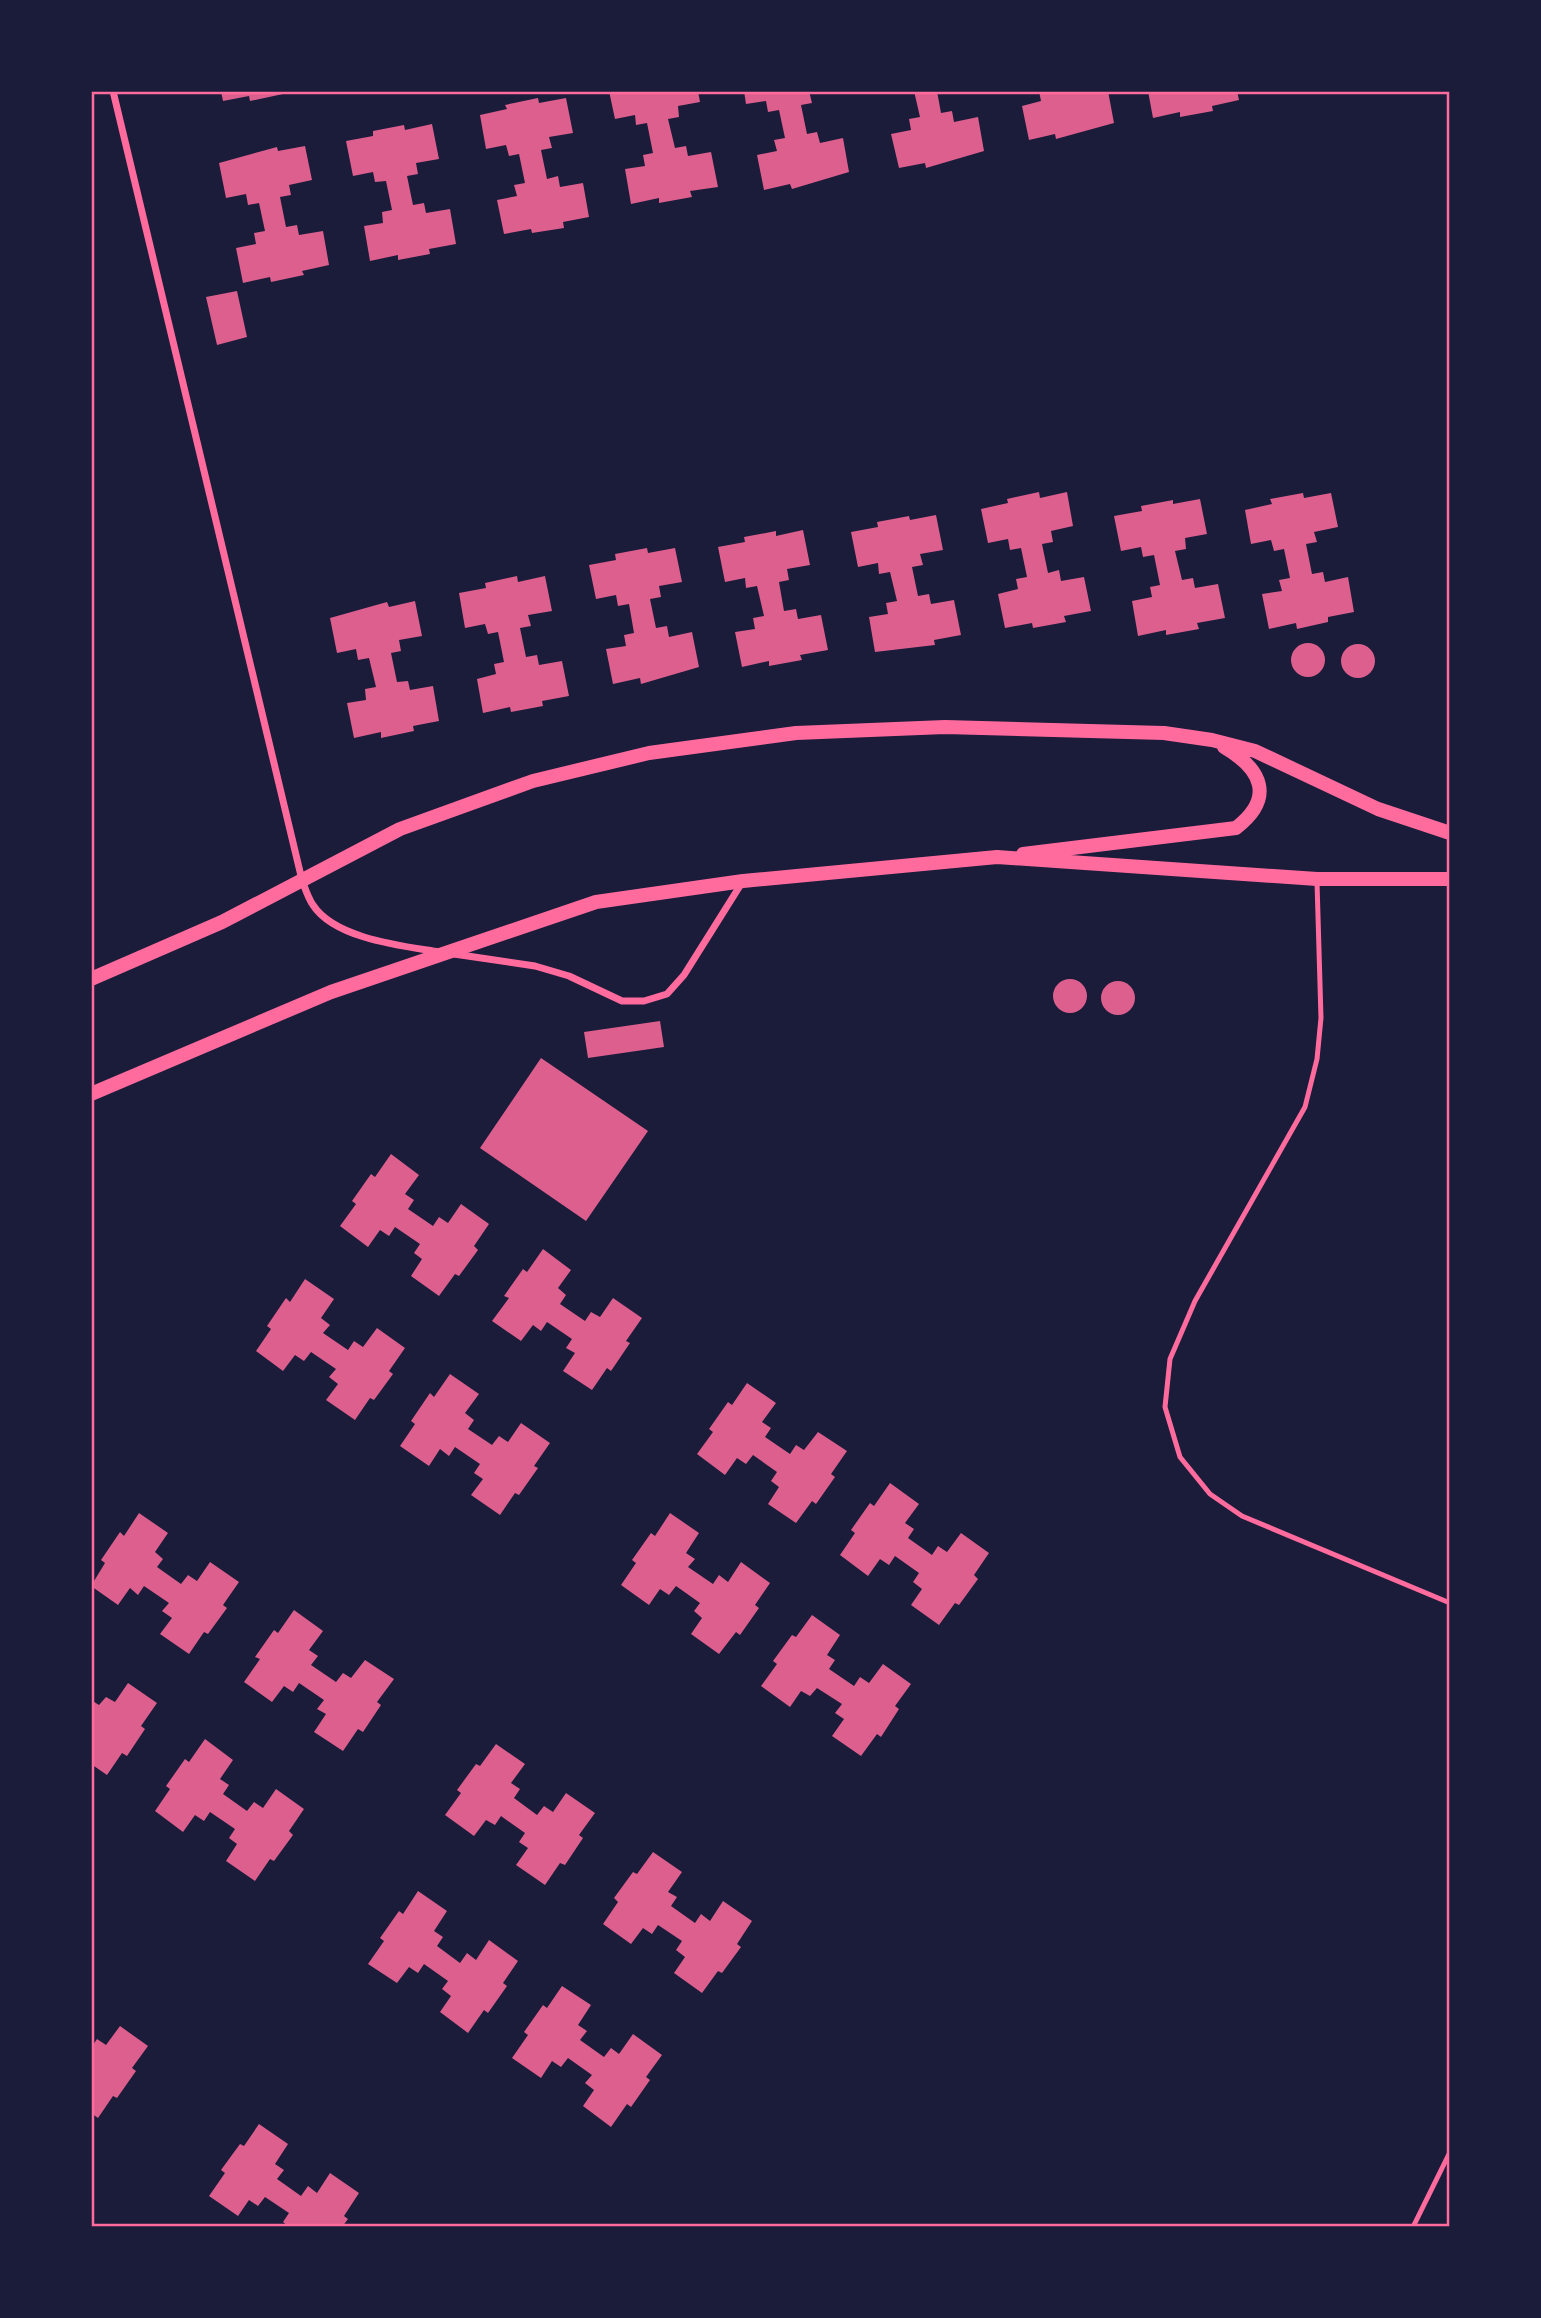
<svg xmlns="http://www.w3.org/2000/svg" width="1541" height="2318" viewBox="0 0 1541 2318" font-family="'Space Grotesk',sans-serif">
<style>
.building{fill:#dd5f8e}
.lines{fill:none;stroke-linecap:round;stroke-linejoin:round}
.service{stroke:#ff6b9d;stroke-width:5}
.minor{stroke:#ff6b9d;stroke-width:7}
.secondary{stroke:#ff6b9d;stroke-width:14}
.neatline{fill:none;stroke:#ff6b9d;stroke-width:2.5}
</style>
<rect width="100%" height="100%" fill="#1b1b3a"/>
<!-- building -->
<path class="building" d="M 221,91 L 282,91 L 283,94 L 250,101 L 249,96 L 223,101 Z
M 609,91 L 698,91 L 700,102 L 678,106 L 679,117 L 668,119 L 675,148 L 686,146 L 688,156 L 711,152 L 718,187 L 690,191 L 692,197 L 659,203 L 659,198 L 631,204 L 625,169 L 645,166 L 643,155 L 653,153 L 647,123 L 636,125 L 635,115 L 615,119 Z
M 744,91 L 809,91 L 812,103 L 801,105 L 807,134 L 817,132 L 820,143 L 843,138 L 849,172 L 792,189 L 790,184 L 764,190 L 757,155 L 777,151 L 774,140 L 785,138 L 779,110 L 768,112 L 766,101 L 746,104 Z
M 914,91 L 937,91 L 941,113 L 952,111 L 954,122 L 978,117 L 984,151 L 926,168 L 925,163 L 899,168 L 891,134 L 911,130 L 909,119 L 920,117 Z
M 1039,91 L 1108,91 L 1114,123 L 1056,139 L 1055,134 L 1029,140 L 1022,106 L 1041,101 Z
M 1148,91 L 1237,91 L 1239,100 L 1212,106 L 1213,111 L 1180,117 L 1180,112 L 1153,118 Z
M 538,98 L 539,103 L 566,98 L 573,133 L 549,137 L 552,148 L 541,150 L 547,179 L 558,176 L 560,187 L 583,183 L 589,217 L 563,222 L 564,228 L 532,233 L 531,229 L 504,234 L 497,200 L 517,196 L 514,185 L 525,183 L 519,154 L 509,156 L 506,145 L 486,149 L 480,115 L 507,109 L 505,105 Z
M 432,124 L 439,159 L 416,163 L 418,174 L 407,176 L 413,205 L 424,203 L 426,213 L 450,209 L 456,244 L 429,249 L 430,254 L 398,260 L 398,255 L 370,261 L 364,226 L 383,223 L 382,212 L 392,210 L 386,181 L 375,182 L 373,172 L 353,176 L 346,141 L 373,136 L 373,131 L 404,125 L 405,130 Z
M 305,146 L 312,180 L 289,185 L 291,195 L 280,197 L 286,227 L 297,225 L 299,235 L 323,231 L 329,265 L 302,271 L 304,275 L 271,282 L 270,277 L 243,283 L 236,248 L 256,244 L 254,233 L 265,231 L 259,203 L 248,205 L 246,194 L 226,198 L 219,163 L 277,147 L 278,151 Z
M 237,291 L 247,337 L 217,345 L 206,297 Z
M 1039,492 L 1040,498 L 1067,492 L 1073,526 L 1051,531 L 1053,542 L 1042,544 L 1048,573 L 1059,570 L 1061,581 L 1084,577 L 1091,611 L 1064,616 L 1066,622 L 1033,628 L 1032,623 L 1005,628 L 998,594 L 1018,589 L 1016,579 L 1027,577 L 1021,548 L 1010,550 L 1008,539 L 988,543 L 981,509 L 1008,503 L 1007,499 Z
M 1303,493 L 1304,498 L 1331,493 L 1338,527 L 1314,532 L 1317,542 L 1306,544 L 1312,574 L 1323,572 L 1325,582 L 1348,577 L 1354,612 L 1328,617 L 1328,622 L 1297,629 L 1296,623 L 1269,629 L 1262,594 L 1282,591 L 1279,580 L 1290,578 L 1284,549 L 1274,551 L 1271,540 L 1251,544 L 1245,510 L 1272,504 L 1270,499 Z
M 1200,499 L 1207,534 L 1185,538 L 1186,549 L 1175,551 L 1182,580 L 1193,578 L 1195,588 L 1218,584 L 1225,618 L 1197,623 L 1199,629 L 1166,635 L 1166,630 L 1138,636 L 1132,601 L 1152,597 L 1150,587 L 1160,585 L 1154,555 L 1143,557 L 1141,547 L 1121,551 L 1114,516 L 1142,511 L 1141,506 L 1173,500 L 1173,504 Z
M 936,515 L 943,550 L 920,554 L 923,565 L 912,567 L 918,596 L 929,594 L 931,604 L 954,600 L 961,635 L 934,640 L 935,645 L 875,652 L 869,617 L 888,614 L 886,603 L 897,601 L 890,572 L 879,574 L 878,563 L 858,567 L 851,532 L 878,527 L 877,522 L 909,516 L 910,520 Z
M 803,530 L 810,565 L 787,569 L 789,580 L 779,582 L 784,611 L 796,609 L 798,619 L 821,615 L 828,650 L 800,655 L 802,660 L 769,666 L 769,661 L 742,667 L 735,632 L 755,629 L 753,618 L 764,616 L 757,586 L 746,588 L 745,578 L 725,582 L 718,547 L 745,542 L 744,537 L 776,531 L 776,536 Z
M 647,548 L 648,553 L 675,548 L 682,582 L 659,586 L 661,597 L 650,599 L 656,628 L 667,626 L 669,637 L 692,632 L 699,667 L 641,684 L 640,678 L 613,684 L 606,649 L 626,646 L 624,635 L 634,633 L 629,604 L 618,606 L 616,595 L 596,599 L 589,565 L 616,560 L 615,554 Z
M 517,576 L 518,582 L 545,576 L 552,611 L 528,615 L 531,626 L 520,628 L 526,657 L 537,655 L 539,665 L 562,661 L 569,696 L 542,701 L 543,706 L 511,712 L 510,707 L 483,713 L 477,679 L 496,674 L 494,664 L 504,662 L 498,632 L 488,634 L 485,624 L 465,628 L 459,593 L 486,588 L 485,583 Z
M 415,601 L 422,636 L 399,640 L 401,651 L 391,653 L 397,682 L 408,681 L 410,690 L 433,686 L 439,721 L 413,726 L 414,731 L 381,738 L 381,732 L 354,738 L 347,703 L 366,700 L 365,689 L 376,687 L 369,658 L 358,660 L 356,649 L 337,653 L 330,618 L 387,602 L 389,607 Z
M1291 660a17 17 0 1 1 34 0a17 17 0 1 1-34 0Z
M1341 661a17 17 0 1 1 34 0a17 17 0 1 1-34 0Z
M1053 996a17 17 0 1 1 34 0a17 17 0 1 1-34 0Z
M1101 998a17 17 0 1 1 34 0a17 17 0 1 1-34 0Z
M 660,1021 L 664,1047 L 588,1058 L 584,1032 Z
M 541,1058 L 648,1131 L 586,1221 L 480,1148 Z
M 391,1154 L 419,1175 L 405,1194 L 414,1200 L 408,1209 L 433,1226 L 439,1217 L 448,1223 L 461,1204 L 489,1224 L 474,1246 L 478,1250 L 459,1276 L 455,1274 L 439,1296 L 411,1276 L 422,1259 L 414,1253 L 420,1244 L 395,1227 L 389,1236 L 380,1230 L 368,1247 L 340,1226 L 356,1204 L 352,1201 L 371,1174 L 375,1177 Z
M 543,1249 L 571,1270 L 558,1288 L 566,1295 L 560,1304 L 585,1321 L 591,1312 L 600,1317 L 613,1298 L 642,1318 L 626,1341 L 630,1343 L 611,1371 L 607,1368 L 592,1390 L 563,1371 L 575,1353 L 566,1348 L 572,1339 L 547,1322 L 541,1331 L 533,1325 L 521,1341 L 492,1321 L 509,1298 L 504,1296 L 523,1269 L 527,1272 Z
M 305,1279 L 334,1299 L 321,1318 L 330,1325 L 323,1333 L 348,1350 L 354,1341 L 363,1347 L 377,1328 L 405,1348 L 389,1371 L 393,1374 L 374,1400 L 370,1398 L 355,1420 L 326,1400 L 338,1384 L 329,1377 L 336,1369 L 311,1352 L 304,1361 L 295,1355 L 283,1371 L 256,1351 L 271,1329 L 267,1326 L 286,1298 L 290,1302 Z
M 450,1374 L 479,1394 L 465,1413 L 474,1420 L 468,1429 L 492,1445 L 499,1436 L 508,1442 L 521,1423 L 550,1443 L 534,1466 L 538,1468 L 519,1495 L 515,1493 L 500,1515 L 471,1495 L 483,1479 L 474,1473 L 480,1464 L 455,1447 L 449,1456 L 440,1449 L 429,1466 L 400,1446 L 415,1424 L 411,1421 L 430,1393 L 434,1397 Z
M 747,1383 L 776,1403 L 762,1422 L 771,1428 L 765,1437 L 790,1454 L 796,1445 L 804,1450 L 818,1432 L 847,1451 L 831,1474 L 835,1477 L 816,1504 L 812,1501 L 796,1523 L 768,1504 L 779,1487 L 771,1481 L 777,1472 L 753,1455 L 746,1464 L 737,1458 L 725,1475 L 697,1454 L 713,1432 L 709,1429 L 728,1402 L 732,1405 Z
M 890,1483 L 919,1504 L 905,1523 L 914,1529 L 908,1538 L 932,1555 L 938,1546 L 947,1552 L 961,1533 L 989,1553 L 974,1575 L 978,1579 L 959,1605 L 955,1603 L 939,1625 L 911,1605 L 922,1589 L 913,1582 L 919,1573 L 895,1556 L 889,1565 L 880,1559 L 868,1576 L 840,1555 L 855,1533 L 851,1530 L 870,1503 L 874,1506 Z
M 139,1513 L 168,1533 L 155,1552 L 163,1559 L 157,1567 L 181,1584 L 188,1575 L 197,1581 L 210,1562 L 239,1582 L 223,1605 L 227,1608 L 208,1634 L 204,1632 L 189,1654 L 160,1634 L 172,1618 L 162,1611 L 169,1603 L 144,1586 L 138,1595 L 130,1588 L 118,1605 L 91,1586 L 105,1563 L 101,1560 L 120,1532 L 124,1536 Z
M 670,1513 L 699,1533 L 686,1553 L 695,1559 L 688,1567 L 713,1584 L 719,1575 L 728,1582 L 741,1562 L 770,1583 L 755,1605 L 759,1608 L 740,1635 L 736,1632 L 719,1654 L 691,1634 L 702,1618 L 694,1611 L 700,1603 L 676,1586 L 669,1595 L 660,1589 L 649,1605 L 621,1585 L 636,1563 L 632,1560 L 651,1533 L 655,1536 Z
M 294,1610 L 323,1631 L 309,1650 L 318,1656 L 311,1665 L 336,1682 L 343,1673 L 351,1678 L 365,1660 L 394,1679 L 377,1702 L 381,1705 L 363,1732 L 358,1729 L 343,1751 L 314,1732 L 326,1714 L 317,1709 L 324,1700 L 299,1683 L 293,1692 L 284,1686 L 272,1702 L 244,1682 L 260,1659 L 255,1657 L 274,1630 L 278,1633 Z
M 812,1615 L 840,1635 L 827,1655 L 835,1660 L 829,1669 L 854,1686 L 860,1677 L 869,1683 L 883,1664 L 911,1684 L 895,1706 L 899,1709 L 881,1737 L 877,1734 L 861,1756 L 832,1736 L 844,1719 L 835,1713 L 842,1704 L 817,1688 L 810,1696 L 801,1691 L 790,1707 L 761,1686 L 777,1664 L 773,1661 L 792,1635 L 796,1637 Z
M 128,1683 L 157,1703 L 141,1726 L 145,1729 L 127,1756 L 122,1753 L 107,1775 L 91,1764 L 91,1700 L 99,1705 L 106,1697 L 115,1702 Z
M 205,1739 L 233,1760 L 220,1779 L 229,1785 L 223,1794 L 247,1811 L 254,1802 L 263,1808 L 276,1789 L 304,1809 L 289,1831 L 293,1835 L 274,1861 L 270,1859 L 255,1881 L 226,1861 L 237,1844 L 229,1838 L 235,1829 L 210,1812 L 204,1821 L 195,1815 L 183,1832 L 155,1811 L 170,1789 L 166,1786 L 185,1759 L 189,1762 Z
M 496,1744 L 525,1764 L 511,1783 L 520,1789 L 514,1798 L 537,1815 L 544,1806 L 553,1812 L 566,1793 L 595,1813 L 579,1835 L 583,1838 L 565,1865 L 560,1863 L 545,1885 L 516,1865 L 528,1848 L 519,1842 L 525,1833 L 501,1816 L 495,1825 L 486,1820 L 474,1836 L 445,1815 L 461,1793 L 457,1790 L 476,1764 L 480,1766 Z
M 653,1852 L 682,1872 L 668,1892 L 677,1897 L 671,1906 L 695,1923 L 701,1914 L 710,1921 L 723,1901 L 752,1921 L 737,1944 L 741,1947 L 722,1973 L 718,1971 L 702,1993 L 674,1973 L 685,1957 L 676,1950 L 682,1941 L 658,1925 L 652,1934 L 643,1928 L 631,1944 L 603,1924 L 618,1902 L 614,1898 L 633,1872 L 637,1874 Z
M 418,1891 L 447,1911 L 434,1931 L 443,1937 L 437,1946 L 460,1963 L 467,1953 L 476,1960 L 489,1940 L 518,1961 L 503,1983 L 507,1986 L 488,2013 L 484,2010 L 468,2033 L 440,2012 L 451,1996 L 442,1989 L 448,1981 L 424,1964 L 418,1973 L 409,1967 L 397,1983 L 368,1964 L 384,1941 L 380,1938 L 399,1911 L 403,1914 Z
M 562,1986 L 591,2005 L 578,2025 L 587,2031 L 580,2040 L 604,2057 L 611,2048 L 619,2054 L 633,2034 L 662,2055 L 646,2077 L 650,2080 L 631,2107 L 627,2104 L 611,2127 L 583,2106 L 594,2090 L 585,2083 L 592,2075 L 568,2058 L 561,2067 L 552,2061 L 541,2078 L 512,2058 L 528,2035 L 524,2032 L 543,2005 L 547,2008 Z
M 120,2026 L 148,2046 L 132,2068 L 136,2071 L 117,2098 L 113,2096 L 98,2118 L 91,2113 L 91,2048 L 97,2039 L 106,2045 Z
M 259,2124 L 288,2144 L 275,2164 L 284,2170 L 277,2179 L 301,2196 L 308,2186 L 317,2193 L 330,2173 L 359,2193 L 344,2216 L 348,2219 L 342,2227 L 289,2227 L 283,2222 L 289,2213 L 265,2197 L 258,2206 L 249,2200 L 238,2216 L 209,2196 L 225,2173 L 221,2170 L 240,2144 L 244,2146 Z"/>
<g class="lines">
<!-- service -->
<path class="service" d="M 1317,882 L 1321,1018 L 1317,1059 L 1305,1107 L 1195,1301 L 1170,1359 L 1165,1407 L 1180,1457 L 1210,1494 L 1242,1516 L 1450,1603
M 1413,2227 L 1450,2152"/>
<!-- minor -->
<path class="minor" d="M 113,91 L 302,880 C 305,888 308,898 313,905 C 335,939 403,946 439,952
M 454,954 L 535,966 L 569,976 L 622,1001 L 644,1001 L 667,994 L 684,975 L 743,881"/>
<!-- secondary -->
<path class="secondary" d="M 1023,854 L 1236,828 C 1275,798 1262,769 1224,747
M 91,979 L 222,922 L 400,829 L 533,781 L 649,753 L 796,733 L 945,727 L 1164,733 L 1212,740 L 1255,751 L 1378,809 L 1450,833
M 91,1094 L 331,992 L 596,902 L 743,881 L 997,857 L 1317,879 L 1450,879"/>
</g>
<!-- border -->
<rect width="1541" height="2318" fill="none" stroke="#1b1b3a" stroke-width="186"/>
<rect x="93" y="93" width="1355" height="2132" class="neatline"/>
</svg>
